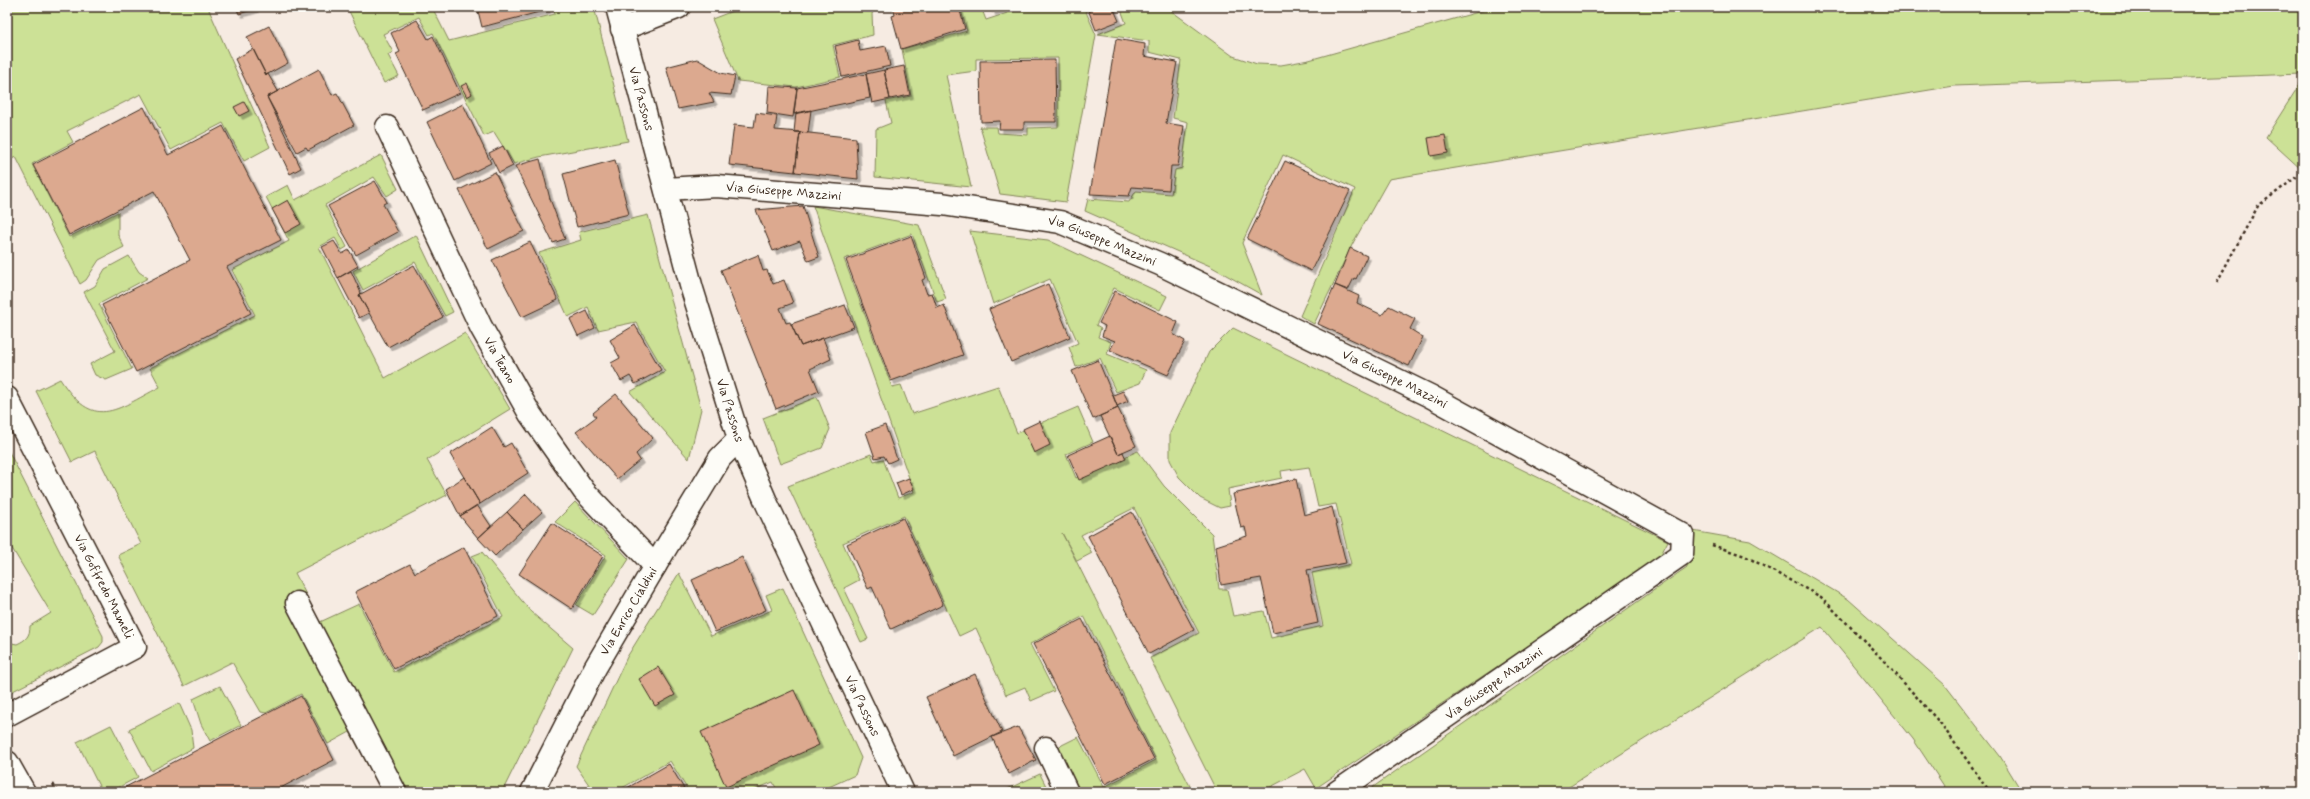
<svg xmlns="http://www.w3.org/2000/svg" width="2310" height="799" viewBox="0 0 2310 799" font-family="Mynerve,sans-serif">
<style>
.green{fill:#cce196;stroke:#84865a}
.building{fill:#dca98f;stroke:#3b2a1e;filter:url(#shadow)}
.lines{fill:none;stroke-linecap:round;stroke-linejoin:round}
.minor-casing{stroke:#3b2a1e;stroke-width:25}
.path{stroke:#3b2a1e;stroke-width:2.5;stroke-dasharray:3 3;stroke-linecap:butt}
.minor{stroke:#fdfcf7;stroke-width:22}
.labels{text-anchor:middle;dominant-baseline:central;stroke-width:3;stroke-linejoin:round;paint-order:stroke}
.street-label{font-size:13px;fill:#3b2a1e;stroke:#fdfcf7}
</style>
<defs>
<filter id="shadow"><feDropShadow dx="3.5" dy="3.5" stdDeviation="0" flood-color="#0004"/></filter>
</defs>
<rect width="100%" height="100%" fill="#f6ebe2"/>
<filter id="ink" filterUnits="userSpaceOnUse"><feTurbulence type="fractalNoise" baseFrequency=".025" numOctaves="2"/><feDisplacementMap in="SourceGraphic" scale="8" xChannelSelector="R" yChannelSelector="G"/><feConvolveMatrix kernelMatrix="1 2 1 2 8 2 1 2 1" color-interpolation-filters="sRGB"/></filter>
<g filter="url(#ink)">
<!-- green -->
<path class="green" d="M 7,7 L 216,7 L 209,10 L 270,147 L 244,161 L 223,123 L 171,150 L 141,94 L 67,131 L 73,142 L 32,164 L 69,237 L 118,212 L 118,235 L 124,247 L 99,260 L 86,280 L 80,284 L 16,157 L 7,161 Z
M 347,7 L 432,7 L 449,41 L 555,14 L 553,7 L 594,7 L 628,141 L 539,157 L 514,164 L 494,132 L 484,136 L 433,33 L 429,35 L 419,17 L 383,34 L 393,52 L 388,55 L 399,76 L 384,83 Z
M 743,7 L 875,7 L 872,14 L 873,35 L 833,45 L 840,77 L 796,87 L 738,81 L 712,19 Z
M 960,7 L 981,7 L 986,20 L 1026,7 L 1084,7 L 1096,35 L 1066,202 L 1000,194 L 980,127 L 997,127 L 998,133 L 1028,135 L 1028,128 L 1058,127 L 1058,58 L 976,59 L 976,71 L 946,75 L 971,187 L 875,177 L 876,129 L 891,123 L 886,101 L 911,96 L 902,49 L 967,31 Z
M 1120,7 L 1166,7 L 1233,56 L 1257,64 L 1281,65 L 1309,60 L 1496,7 L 2303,7 L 2303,74 L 1954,86 L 1389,179 L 1353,243 L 1314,324 L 1300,316 L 1355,189 L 1283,155 L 1242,243 L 1262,295 L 1210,266 L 1085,211 L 1088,199 L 1129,202 L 1136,191 L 1171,194 L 1175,170 L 1182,168 L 1188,122 L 1173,118 L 1181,60 L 1149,52 L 1149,41 L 1098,34 L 1126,23 Z
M 2303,79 L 2303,171 L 2266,137 Z
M 381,155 L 398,189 L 387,196 L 374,177 L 325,205 L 347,247 L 342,250 L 335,238 L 319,247 L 385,378 L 465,333 L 510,409 L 427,460 L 447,495 L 295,573 L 320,622 L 359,604 L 394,672 L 503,617 L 472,556 L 482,552 L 531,612 L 573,648 L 502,792 L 382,792 L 350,732 L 328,744 L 301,694 L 266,713 L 261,712 L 232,662 L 184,686 L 118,555 L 141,544 L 95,451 L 72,462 L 36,391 L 60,379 C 94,431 114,411 160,387 L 150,368 L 255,315 L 232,270 L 289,241 L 266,197 L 288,185 L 295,200 Z
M 813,206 L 919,225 L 946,299 L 937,302 L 912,234 L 844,259 L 892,387 L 901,385 L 912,414 L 998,386 L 1017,433 L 1078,407 L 1093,442 L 1066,454 L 1076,478 L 1138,451 L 1164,486 L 1212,534 L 1219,589 L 1227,589 L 1233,616 L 1264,611 L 1271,638 L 1323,626 L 1312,573 L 1351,564 L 1336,504 L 1318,507 L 1309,467 L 1281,471 L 1282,478 L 1228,489 L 1230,506 L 1220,508 L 1200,498 L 1179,477 L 1170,460 L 1170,433 L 1209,352 L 1233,328 L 1668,541 L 1659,558 L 1316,788 L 1305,769 L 1261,792 L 1217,792 L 1150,658 L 1199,633 L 1134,508 L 1081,535 L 1092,553 L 1077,561 L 1062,533 L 1193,792 L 1078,792 L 1057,750 L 1062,745 L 1078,737 L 1104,787 L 1156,760 L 1084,616 L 1030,644 L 1054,691 L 1031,701 L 1025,687 L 1006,695 L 976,628 L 959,636 L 904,516 L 843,543 L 859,580 L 844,588 L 868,639 L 861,642 L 788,486 L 871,454 L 874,461 L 883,459 L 898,498 L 914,492 Z
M 648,215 L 701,409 L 689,459 L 630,392 L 665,372 L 636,322 L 598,330 L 588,307 L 568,317 L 539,253 L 581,240 L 579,232 Z
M 970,231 L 1048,240 L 1167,296 L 1160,310 L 1114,288 L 1096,325 L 1101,328 L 1098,337 L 1111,342 L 1107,354 L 1146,370 L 1140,383 L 1116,392 L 1100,358 L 1076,367 L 1069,347 L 1078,343 L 1050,279 L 993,304 Z
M 416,235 L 453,312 L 445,316 L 415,262 L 363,290 L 353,271 Z
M 129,256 L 139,272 L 148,278 L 99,304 L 132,369 L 106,380 L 95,375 L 90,364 L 115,351 L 84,292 L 95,286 L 105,269 Z
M 817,397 L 830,429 L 822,448 L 780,464 L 763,418 Z
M 7,448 L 103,636 L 103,642 L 99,647 L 7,694 L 7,642 L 17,644 C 26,640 30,636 30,626 L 51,613 L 7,540 Z
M 575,502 L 629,559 L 593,615 L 576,605 L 606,555 L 555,522 Z
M 1687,530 L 1750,541 L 1848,599 L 1945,685 L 2000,756 L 2022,792 L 1948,792 L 1913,739 L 1822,627 L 1561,792 L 1366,792 L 1687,567 Z
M 679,573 L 711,636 L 772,610 L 766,595 L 783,588 L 861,758 L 855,775 L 818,792 L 778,792 L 773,782 L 749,792 L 689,792 L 670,761 L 615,792 L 594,792 L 576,766 L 627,657 Z
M 220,686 L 241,725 L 210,741 L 201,724 L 193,699 Z
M 179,703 L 191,730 L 193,748 L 151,771 L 129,729 Z
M 111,725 L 138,777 L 110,792 L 102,792 L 77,742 Z
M 1040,774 L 1049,792 L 1001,792 Z"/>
<!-- building -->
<path class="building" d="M 236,7 L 254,7 L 255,9 L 239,14 Z
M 477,7 L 546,7 L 547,10 L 482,27 Z
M 893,7 L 959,7 L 965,29 L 901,49 L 892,16 L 895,15 Z
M 991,7 L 1009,7 L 992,12 Z
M 1087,7 L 1113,7 L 1119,21 L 1096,30 Z
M 417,20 L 428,39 L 433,36 L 460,93 L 423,110 L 396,54 L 400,52 L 391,33 Z
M 269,26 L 288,63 L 266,75 L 247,37 Z
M 1116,39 L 1145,44 L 1144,56 L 1177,62 L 1166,123 L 1184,126 L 1178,166 L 1171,166 L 1169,190 L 1132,187 L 1129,196 L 1090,194 Z
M 858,40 L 860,51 L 886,46 L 890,66 L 842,77 L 835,46 Z
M 253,49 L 266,75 L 268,74 L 278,91 L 267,97 L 301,168 L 290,174 L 235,59 Z
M 697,59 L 721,73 L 735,76 L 731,95 L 709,93 L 714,102 L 678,109 L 666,67 Z
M 1055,60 L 1056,122 L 1024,122 L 1024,129 L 999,129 L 1000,121 L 981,122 L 980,61 Z
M 904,66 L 910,95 L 890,99 L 884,70 Z
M 319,69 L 332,95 L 337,93 L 354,125 L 308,150 L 306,147 L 297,152 L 267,97 Z
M 884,70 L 890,99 L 872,103 L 866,74 Z
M 866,74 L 870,98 L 794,114 L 797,88 Z
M 467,83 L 472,94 L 467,97 L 461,86 Z
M 769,86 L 797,88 L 793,117 L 767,113 Z
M 244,102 L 249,111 L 239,116 L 234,107 Z
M 463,104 L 491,163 L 455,181 L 427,122 Z
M 144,107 L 168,155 L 223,126 L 281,240 L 227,267 L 251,313 L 136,372 L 102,305 L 190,260 L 154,191 L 69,235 L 33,165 Z
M 811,110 L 808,133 L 794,132 L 796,113 Z
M 756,113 L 777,116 L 775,130 L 800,132 L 795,172 L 729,165 L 734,125 L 754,127 Z
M 800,132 L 856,138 L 858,179 L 795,172 Z
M 1445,135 L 1448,153 L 1431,156 L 1428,138 Z
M 503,146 L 513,166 L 499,173 L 489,153 Z
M 540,159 L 550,199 L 565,239 L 553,243 L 515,166 Z
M 615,160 L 629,214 L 577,227 L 563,174 Z
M 1285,161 L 1350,191 L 1311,271 L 1247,239 Z
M 495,172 L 524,231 L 488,249 L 459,190 Z
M 375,181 L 387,202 L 383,204 L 398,232 L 356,255 L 328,206 Z
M 288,200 L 301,224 L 285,233 L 272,209 Z
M 803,206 L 819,257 L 808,261 L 800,241 L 773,251 L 756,210 Z
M 911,236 L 926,278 L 922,280 L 927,294 L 932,293 L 937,308 L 944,305 L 963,355 L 891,381 L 846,260 Z
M 334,241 L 342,254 L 349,250 L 358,266 L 338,278 L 322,247 Z
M 530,242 L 558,300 L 522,317 L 492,260 Z
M 1350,248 L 1367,256 L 1356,279 L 1354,278 L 1348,290 L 1335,285 Z
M 758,255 L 763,271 L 767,270 L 773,284 L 784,280 L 793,303 L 780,308 L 786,323 L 790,322 L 801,346 L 823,338 L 831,359 L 810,369 L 819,391 L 776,409 L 721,270 Z
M 414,265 L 443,317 L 388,347 L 359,295 Z
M 351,271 L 361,293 L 359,295 L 369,313 L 359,318 L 338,278 Z
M 1048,284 L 1070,337 L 1011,362 L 989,309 Z
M 1335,285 L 1359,296 L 1357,303 L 1382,315 L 1389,306 L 1415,319 L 1410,329 L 1423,337 L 1409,366 L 1318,324 Z
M 1115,291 L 1178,322 L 1173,334 L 1185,341 L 1168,375 L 1110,350 L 1115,341 L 1102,336 L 1105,326 L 1099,323 Z
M 845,305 L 854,327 L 801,346 L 791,324 Z
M 587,311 L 595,328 L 578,336 L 570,319 Z
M 635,325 L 661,370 L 635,384 L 630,376 L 621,381 L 611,363 L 620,358 L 610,340 Z
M 1098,360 L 1118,408 L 1093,419 L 1072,371 Z
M 1123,391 L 1128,401 L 1117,406 L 1113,395 Z
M 616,394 L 653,438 L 636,454 L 640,460 L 617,479 L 576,432 L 596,417 L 593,413 Z
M 1118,408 L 1136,446 L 1118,454 L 1100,416 Z
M 1040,421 L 1050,445 L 1034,453 L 1023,429 Z
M 885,425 L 897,459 L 888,463 L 884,456 L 875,458 L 866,432 Z
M 492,427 L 504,447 L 511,443 L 528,473 L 480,504 L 450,454 Z
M 1110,436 L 1118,454 L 1123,452 L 1126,459 L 1079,480 L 1068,455 Z
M 464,477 L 480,504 L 460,516 L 446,489 Z
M 909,478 L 914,489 L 901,495 L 896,483 Z
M 1296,479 L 1304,515 L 1332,507 L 1346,563 L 1307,570 L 1318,623 L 1273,633 L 1261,578 L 1221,585 L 1216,546 L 1247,536 L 1245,527 L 1241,528 L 1233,494 Z
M 526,494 L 542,512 L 523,529 L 507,512 Z
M 477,505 L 491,526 L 478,538 L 460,516 Z
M 507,512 L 523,529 L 495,556 L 478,538 Z
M 1132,512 L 1194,630 L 1149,654 L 1088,536 Z
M 903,518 L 943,605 L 891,629 L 872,587 L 868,589 L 847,544 Z
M 552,523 L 603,556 L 572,609 L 519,574 Z
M 464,547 L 498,616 L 394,669 L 355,592 L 410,564 L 415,573 Z
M 742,557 L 766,610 L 715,632 L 692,580 Z
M 1082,619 L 1154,759 L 1105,784 L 1033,644 Z
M 658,667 L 675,695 L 655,706 L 639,679 Z
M 975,674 L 1002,732 L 953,756 L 926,697 Z
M 794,690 L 819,745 L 726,787 L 701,732 Z
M 301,696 L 334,760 L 273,792 L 116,792 Z
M 1018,727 L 1036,760 L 1009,774 L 992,737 Z
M 669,764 L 686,792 L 620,792 Z"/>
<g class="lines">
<!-- minor casing -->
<g class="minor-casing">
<g id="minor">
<path id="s1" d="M 617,7 L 692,289 L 739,439 L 767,504 L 903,792"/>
<path d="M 622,29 L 679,7"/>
<path id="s2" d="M 387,127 L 481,327 L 530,414 L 584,491 L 655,566"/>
<path id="s3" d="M 666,189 L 716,186 L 942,204 L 1060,222 L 1160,264 L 1430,396 L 1683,535 L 1682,554 L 1337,792"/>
<path id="s4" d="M 7,398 L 135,647 L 7,715"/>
<path d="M 297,603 L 395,792"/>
<path d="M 1046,748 L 1067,792"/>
<path d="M 7,762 L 24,792"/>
<path id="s5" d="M 532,792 L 595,668 L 655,566 L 720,458 L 739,439"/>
</g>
</g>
<!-- path -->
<path class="path" d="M 2217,282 L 2258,206 L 2303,172
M 1712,545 L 1745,556 L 1821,597 L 1885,662 L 1941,724 L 1990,792
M 53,784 L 58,792"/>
<!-- minor -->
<use href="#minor" class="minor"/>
</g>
</g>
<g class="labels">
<!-- street labels -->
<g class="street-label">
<text stroke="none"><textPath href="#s1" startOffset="95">Via Passons</textPath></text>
<text stroke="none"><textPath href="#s3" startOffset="118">Via Giuseppe Mazzini</textPath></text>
<text stroke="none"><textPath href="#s3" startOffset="442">Via Giuseppe Mazzini</textPath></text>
<text stroke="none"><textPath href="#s2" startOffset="259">Via Teano</textPath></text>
<text stroke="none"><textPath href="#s3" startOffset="766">Via Giuseppe Mazzini</textPath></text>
<text stroke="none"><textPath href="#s1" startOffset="419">Via Passons</textPath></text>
<text stroke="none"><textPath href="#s4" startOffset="212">Via Goffredo Mameli</textPath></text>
<text stroke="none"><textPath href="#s5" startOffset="205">Via Enrico Cialdini</textPath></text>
<text transform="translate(1494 684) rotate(-35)">Via Giuseppe Mazzini</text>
<text stroke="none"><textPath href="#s1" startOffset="743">Via Passons</textPath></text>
</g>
</g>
<!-- margin -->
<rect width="2310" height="799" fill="none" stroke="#fdfcf7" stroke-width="24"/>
<rect x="12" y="12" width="2286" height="775" fill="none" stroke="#3b2a1e" stroke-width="1.5" filter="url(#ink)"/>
</svg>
